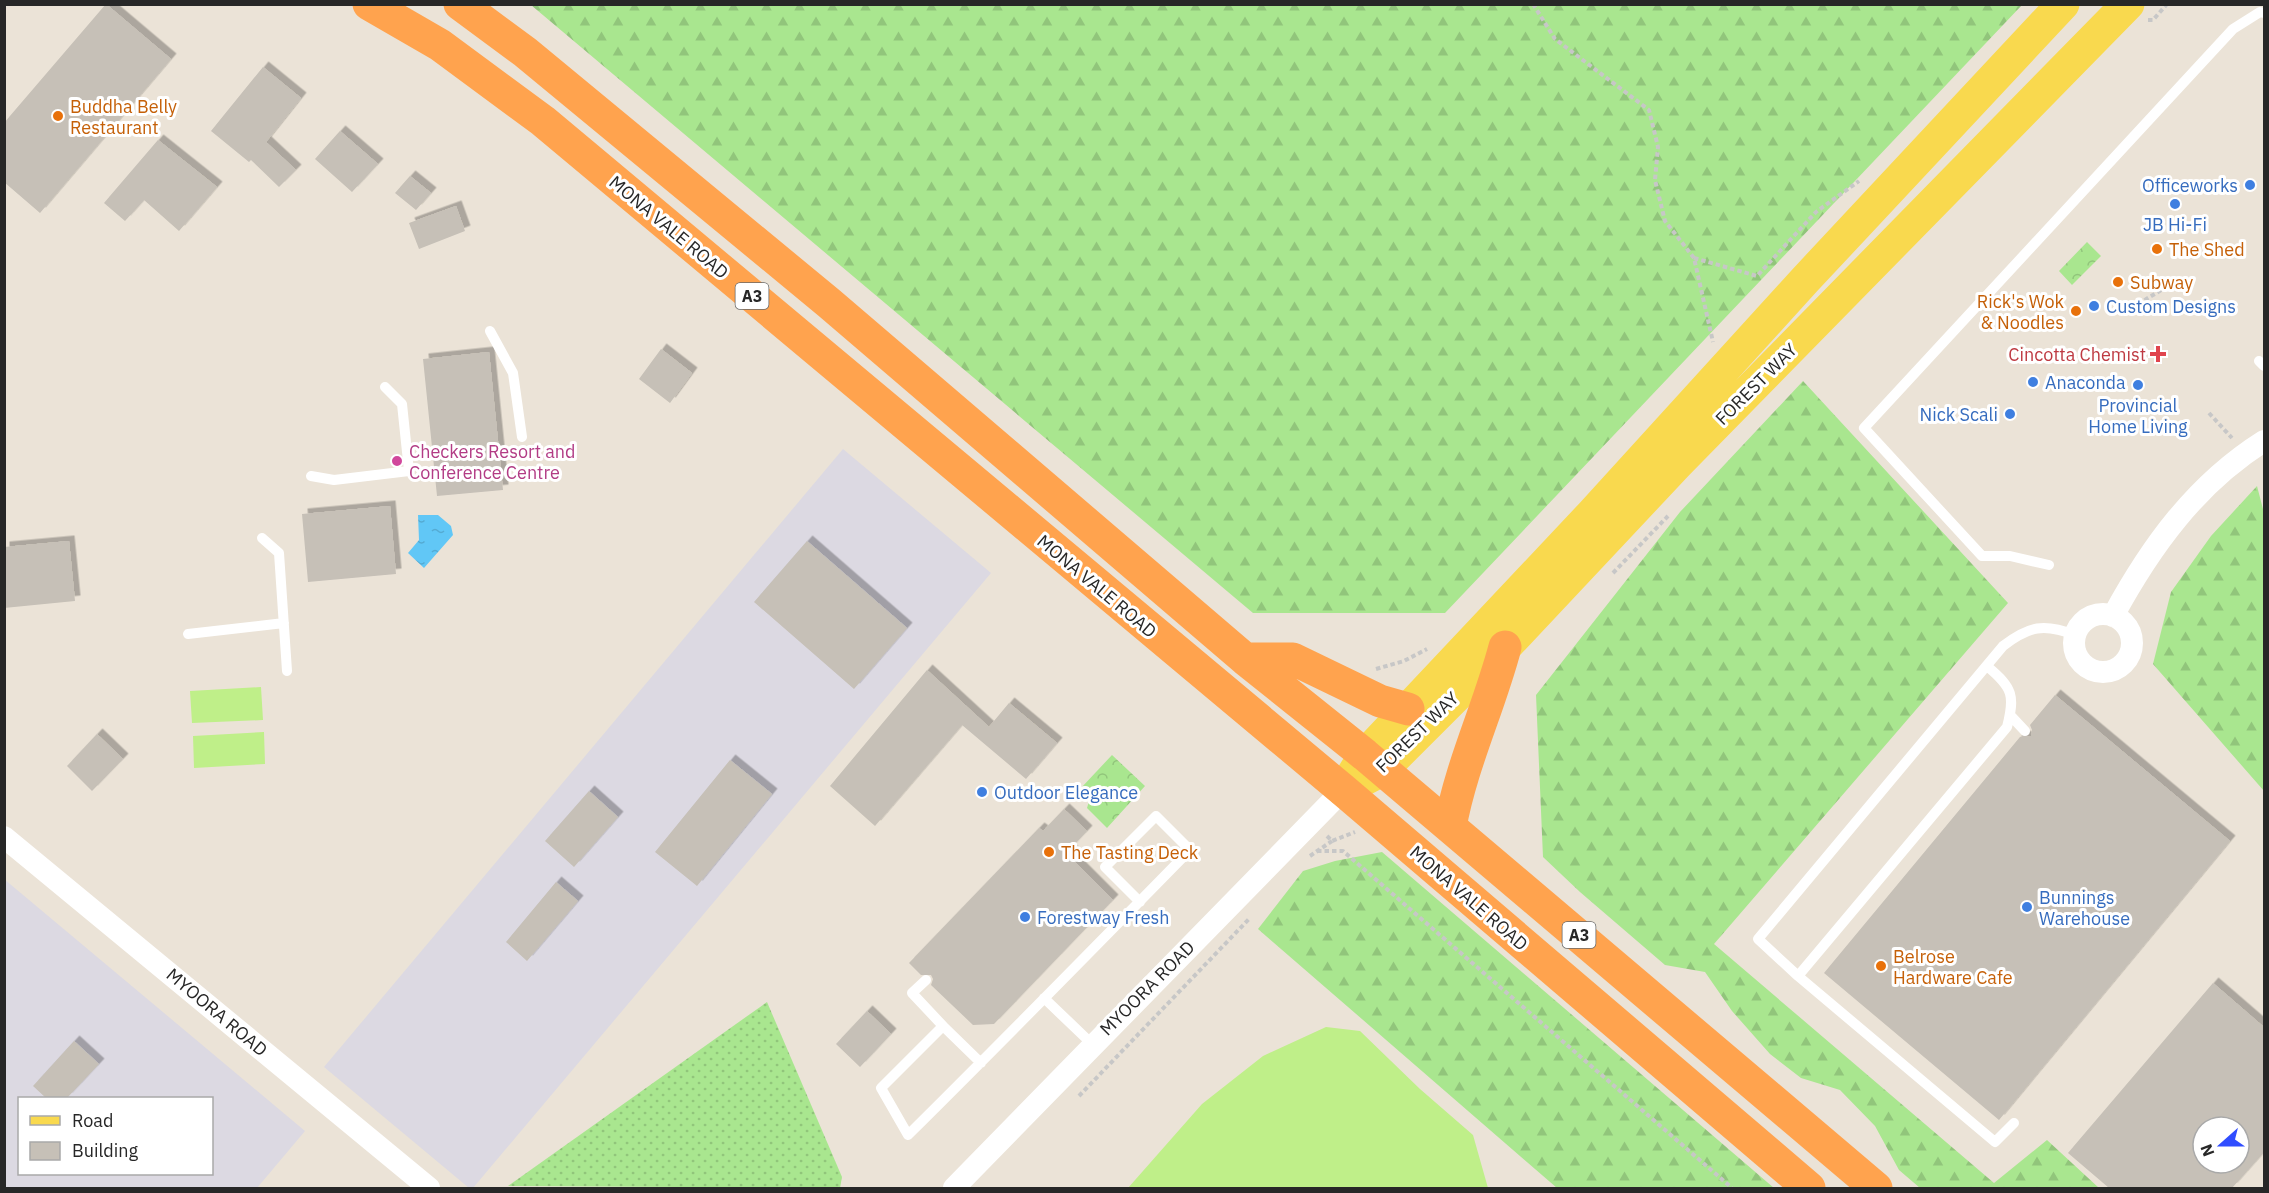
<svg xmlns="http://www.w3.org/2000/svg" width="2269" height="1193" viewBox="0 0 2269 1193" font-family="'IBM Plex Sans',sans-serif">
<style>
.industrial{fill:#dcd9e2;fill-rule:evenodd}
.grass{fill:url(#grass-dots)}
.forest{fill:url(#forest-firs)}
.park{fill:url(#park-crowns)}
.pitch{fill:#bfef89}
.water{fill:url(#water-ripples)}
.building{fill:#c6c0b7;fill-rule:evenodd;filter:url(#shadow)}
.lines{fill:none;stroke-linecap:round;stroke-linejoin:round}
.path{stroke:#c7c7c7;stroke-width:4;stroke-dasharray:4.5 3;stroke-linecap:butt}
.lane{stroke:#fff;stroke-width:10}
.street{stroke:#fff;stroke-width:22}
.primary{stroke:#f9d94e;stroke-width:33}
.highway{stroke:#ffa34e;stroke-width:33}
.food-dot{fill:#e8710a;stroke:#fff;stroke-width:2}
.shop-dot{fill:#3f7fe0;stroke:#fff;stroke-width:2}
.health-dot{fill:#e0444e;stroke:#fff;stroke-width:2}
.hotel-dot{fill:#d1479c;stroke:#fff;stroke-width:2}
.labels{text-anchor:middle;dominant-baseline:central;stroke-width:6;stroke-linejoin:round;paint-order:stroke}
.shield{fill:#fff;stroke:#686868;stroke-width:1.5}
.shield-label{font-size:16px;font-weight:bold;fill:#272727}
.food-label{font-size:18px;fill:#c56008;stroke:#fff;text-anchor:start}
.shop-label{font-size:18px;fill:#366cbe;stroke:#fff;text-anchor:start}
.street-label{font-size:18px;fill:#272727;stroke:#fff}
.health-label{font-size:18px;fill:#be3a42;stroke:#fff;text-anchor:end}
.hotel-label{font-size:18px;fill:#b23c85;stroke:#fff;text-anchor:start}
</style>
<defs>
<pattern id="grass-dots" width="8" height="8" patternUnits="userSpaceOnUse" patternTransform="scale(1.5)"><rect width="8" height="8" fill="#a9e68f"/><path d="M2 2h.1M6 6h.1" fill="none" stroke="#91c57b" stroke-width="1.8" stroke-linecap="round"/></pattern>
<pattern id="forest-firs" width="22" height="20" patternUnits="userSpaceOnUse" patternTransform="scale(1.5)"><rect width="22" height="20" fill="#a9e68f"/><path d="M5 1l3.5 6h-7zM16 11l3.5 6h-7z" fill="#91c57b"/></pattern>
<pattern id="park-crowns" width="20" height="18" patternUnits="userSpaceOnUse" patternTransform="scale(1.5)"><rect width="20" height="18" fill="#a9e68f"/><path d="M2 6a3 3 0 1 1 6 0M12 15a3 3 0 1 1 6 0" fill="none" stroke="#91c57b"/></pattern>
<pattern id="water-ripples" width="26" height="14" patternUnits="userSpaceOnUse" patternTransform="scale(1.5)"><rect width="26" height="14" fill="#61c7f6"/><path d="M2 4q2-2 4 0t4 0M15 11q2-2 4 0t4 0" fill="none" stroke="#54abd3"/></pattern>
<filter id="shadow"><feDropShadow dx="5.5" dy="-5.5" stdDeviation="0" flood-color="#0004"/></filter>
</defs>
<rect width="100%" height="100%" fill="#ebe3d7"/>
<!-- industrial -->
<path class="industrial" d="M 843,449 L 991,573 L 473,1188 L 469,1188 L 324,1067 Z
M 4,879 L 305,1131 L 257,1188 L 5,1188 ZM 20,1098 L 212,1098 L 212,1174 L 20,1174 Z"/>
<!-- grass -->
<path class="grass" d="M 767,1002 L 842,1177 L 840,1188 L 508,1186 Z"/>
<!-- forest -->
<path class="forest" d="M 531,5 L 2022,5 L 1445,613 L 1253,613 Z
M 1803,381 L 2008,603 L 1714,944 L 1994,1183 L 2047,1140 L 2099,1188 L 1920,1188 L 1899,1170 L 1875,1126 L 1840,1090 L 1801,1078 L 1770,1054 L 1732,1011 L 1705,972 L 1665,965 L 1580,892 L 1543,857 L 1536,695 L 1680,512 Z
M 2257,486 L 2264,513 L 2264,791 L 2153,664 L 2171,592 L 2211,536 Z
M 1382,852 L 1774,1188 L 1557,1188 L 1258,929 L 1303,871 L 1335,861 Z"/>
<!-- park -->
<path class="park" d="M 2087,242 L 2101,256 L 2072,285 L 2059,271 Z
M 1112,755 L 1145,786 L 1107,828 L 1087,808 L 1090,798 L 1081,788 Z"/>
<!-- pitch -->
<path class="pitch" d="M 261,687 L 263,720 L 192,723 L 190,691 Z
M 264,732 L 265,764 L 194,768 L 193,736 Z
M 1326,1027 L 1360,1031 L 1420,1089 L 1473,1135 L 1488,1188 L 1128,1188 L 1202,1104 L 1263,1056 Z"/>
<!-- water -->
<path class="water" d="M 418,515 L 438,515 L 451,526 L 453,535 L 424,568 L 408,553 L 419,540 Z"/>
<!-- building -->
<path class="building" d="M 106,4 L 171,59 L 40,213 L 4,182 L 4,123 Z
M 263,67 L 301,98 L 266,142 L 296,170 L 279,187 L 251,160 L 249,162 L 211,131 Z
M 340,131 L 378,164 L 352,192 L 315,159 Z
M 158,140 L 217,187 L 179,231 L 144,200 L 125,221 L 104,203 Z
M 410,176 L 431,193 L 416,210 L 395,193 Z
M 456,206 L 465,231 L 419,249 L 409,223 Z
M 661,349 L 692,373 L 670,403 L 639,379 Z
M 489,352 L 503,490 L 437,496 L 423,359 Z
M 390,506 L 396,574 L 308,582 L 302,514 Z
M 69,541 L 75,601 L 4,608 L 4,547 Z
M 807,541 L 907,628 L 854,689 L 754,602 Z
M 927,670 L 989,727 L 1009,703 L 1057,743 L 1026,779 L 962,725 L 875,826 L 830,786 Z
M 2055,695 L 2230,841 L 1999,1120 L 1824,973 L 2020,737 L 2031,736 L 2032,730 L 2030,725 Z
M 97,734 L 123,759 L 92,791 L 67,766 Z
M 730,760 L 772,794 L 697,886 L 655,852 Z
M 589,791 L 618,817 L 574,867 L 545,841 Z
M 1064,809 L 1087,831 L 1070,849 L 1074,853 L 1070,857 L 1113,900 L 994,1024 L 973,1025 L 931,985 L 933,979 L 931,975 L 921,975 L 909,963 L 1039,828 L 1043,831 Z
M 556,882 L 578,901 L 527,961 L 506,942 Z
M 2213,983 L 2265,1028 L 2265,1151 L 2232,1188 L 2109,1188 L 2068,1153 ZM 2203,1127 L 2239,1127 L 2239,1163 L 2203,1163 Z
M 867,1011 L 891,1034 L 860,1067 L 836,1044 Z
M 74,1041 L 99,1064 L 67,1098 L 46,1098 L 33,1086 Z"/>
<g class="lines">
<!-- path -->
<path class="path" d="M 1533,4 L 1555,39 L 1649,110 L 1658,147 L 1655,180 L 1665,221 L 1694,258 L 1713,342
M 2148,20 L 2153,20 L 2167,4
M 1694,258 L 1757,276 L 1816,212 L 1859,181
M 2138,304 L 2183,277
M 2209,413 L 2232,438
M 1613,573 L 1668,516
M 1376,669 L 1404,661 L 1427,649
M 1327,836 L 1332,841 L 1355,832
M 1317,851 L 1343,851 L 1732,1188
M 1310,856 L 1332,841
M 1079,1096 L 1249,919"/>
<!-- lane -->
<path class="lane" d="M 490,331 L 513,373 L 522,437
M 2259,361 L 2264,366
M 311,476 L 334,480 L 409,471 L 402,404 L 385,387
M 262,538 L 279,553 L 287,671
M 2049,565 L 2010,556 L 1982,556 L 1864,428 L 2233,29 L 2260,12 L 2264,13
M 188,634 L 284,623
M 2010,715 L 2025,731
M 1798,976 L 2007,727 C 2015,696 2013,688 1988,667
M 926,980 L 912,993 L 943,1026
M 1044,998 L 1092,1044
M 981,1063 L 943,1026 L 881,1088 L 908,1135 C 1003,1041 1097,945 1190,850 L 1156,816 L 1105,867 L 1140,902
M 2014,1123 L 1995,1142 L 1798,976 L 1758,939 L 2003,646 C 2029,626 2044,623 2075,635"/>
<!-- street -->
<path class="street" d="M2074 643a29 29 0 1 1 58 0a29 29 0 1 1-58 0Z
M 2113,616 C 2151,546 2196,484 2264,441
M 4,837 L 429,1188
M 954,1188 L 1343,790"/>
<!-- primary -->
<path class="primary" d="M 1352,776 L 1365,755 L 1592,514 L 1805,280 L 2063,4
M 1343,790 L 1382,770 L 1505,647 L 1677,464 L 2128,4"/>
<!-- highway -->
<path class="highway" d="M 369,4 L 440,45 L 543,121 L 1343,790 L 1809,1188
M 460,4 L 525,52 L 829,303 L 1245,659 L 1365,755 L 1876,1188
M 1245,659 L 1293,659 L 1380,701 L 1408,709
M 1450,827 C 1461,765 1489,708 1505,647"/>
</g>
<!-- markers -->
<g class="food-dot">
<circle cx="58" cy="116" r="6"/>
<circle cx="2157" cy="249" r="6"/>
<circle cx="2118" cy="282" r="6"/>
<circle cx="2076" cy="311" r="6"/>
<circle cx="1049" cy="852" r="6"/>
<circle cx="1881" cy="966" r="6"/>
</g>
<g class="shop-dot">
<circle cx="2250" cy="185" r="6"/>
<circle cx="2175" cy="204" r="6"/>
<circle cx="2094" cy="306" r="6"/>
<circle cx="2033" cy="382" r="6"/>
<circle cx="2138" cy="385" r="6"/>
<circle cx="2010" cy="414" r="6"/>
<circle cx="982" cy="792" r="6"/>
<circle cx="2027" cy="907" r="6"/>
<circle cx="1025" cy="917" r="6"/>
</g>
<path class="health-dot" d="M2155 345h6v6h6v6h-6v6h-6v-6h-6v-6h6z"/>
<circle class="hotel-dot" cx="397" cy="461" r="6"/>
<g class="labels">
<!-- shield labels -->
<g class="shield">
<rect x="735.5" y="283" width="33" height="26" rx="4.5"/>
<rect x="1562.5" y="922" width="33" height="26" rx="4.5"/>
</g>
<g class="shield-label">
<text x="752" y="296">A3</text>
<text x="1579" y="935">A3</text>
</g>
<!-- food labels -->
<g class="food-label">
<text x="70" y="106">Buddha Belly<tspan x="70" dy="21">Restaurant</tspan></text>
<text x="2169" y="249">The Shed</text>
<text x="2130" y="282">Subway</text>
<text x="2064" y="301" text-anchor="end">Rick's Wok<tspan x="2064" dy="21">&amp; Noodles</tspan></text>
<text x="1061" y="852">The Tasting Deck</text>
<text x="1893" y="956">Belrose<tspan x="1893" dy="21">Hardware Cafe</tspan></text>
</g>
<!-- shop labels -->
<g class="shop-label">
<text x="2238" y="185" text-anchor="end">Officeworks</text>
<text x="2175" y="224" text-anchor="middle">JB Hi-Fi</text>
<text x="2106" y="306">Custom Designs</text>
<text x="2045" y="382">Anaconda</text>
<text x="2138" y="405" text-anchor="middle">Provincial<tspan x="2138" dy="21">Home Living</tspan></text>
<text x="1998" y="414" text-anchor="end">Nick Scali</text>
<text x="994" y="792">Outdoor Elegance</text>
<text x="2039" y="897">Bunnings<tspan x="2039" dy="21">Warehouse</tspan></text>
<text x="1037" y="917">Forestway Fresh</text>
</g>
<!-- street labels -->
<g class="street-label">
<text transform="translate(669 227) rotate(40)">MONA VALE ROAD</text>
<text transform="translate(1756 384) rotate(-45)">FOREST WAY</text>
<text transform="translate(1097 586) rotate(40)">MONA VALE ROAD</text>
<text transform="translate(1417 732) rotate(-44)">FOREST WAY</text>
<text transform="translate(1469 898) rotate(41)">MONA VALE ROAD</text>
<text transform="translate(1147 988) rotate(-45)">MYOORA ROAD</text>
<text transform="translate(217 1012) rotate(40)">MYOORA ROAD</text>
</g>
<!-- health labels -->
<g class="health-label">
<text x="2146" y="354">Cincotta Chemist</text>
</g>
<!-- hotel labels -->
<g class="hotel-label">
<text x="409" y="451">Checkers Resort and<tspan x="409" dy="21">Conference Centre</tspan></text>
</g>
</g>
<!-- border -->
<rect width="2269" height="1193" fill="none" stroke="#272727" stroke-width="12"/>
<!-- legend -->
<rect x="18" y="1097" width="195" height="78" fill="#ffffff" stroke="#a9a9a9" stroke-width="1.5"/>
<rect x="30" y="1116" width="30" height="9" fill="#f9d94e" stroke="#a9a9a9" stroke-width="1.5"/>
<text x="72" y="1127" font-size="18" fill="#272727">Road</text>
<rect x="30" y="1142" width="30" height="18" fill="#c6c0b7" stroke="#a9a9a9" stroke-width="1.5"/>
<text x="72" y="1157" font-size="18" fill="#272727">Building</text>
<!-- north arrow -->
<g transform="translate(2221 1145) rotate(249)"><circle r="28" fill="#ffffff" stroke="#a9a9a9" stroke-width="1.5"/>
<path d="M0-4.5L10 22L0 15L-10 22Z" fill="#304dff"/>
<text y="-9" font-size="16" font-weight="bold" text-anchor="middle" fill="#272727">N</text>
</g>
</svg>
